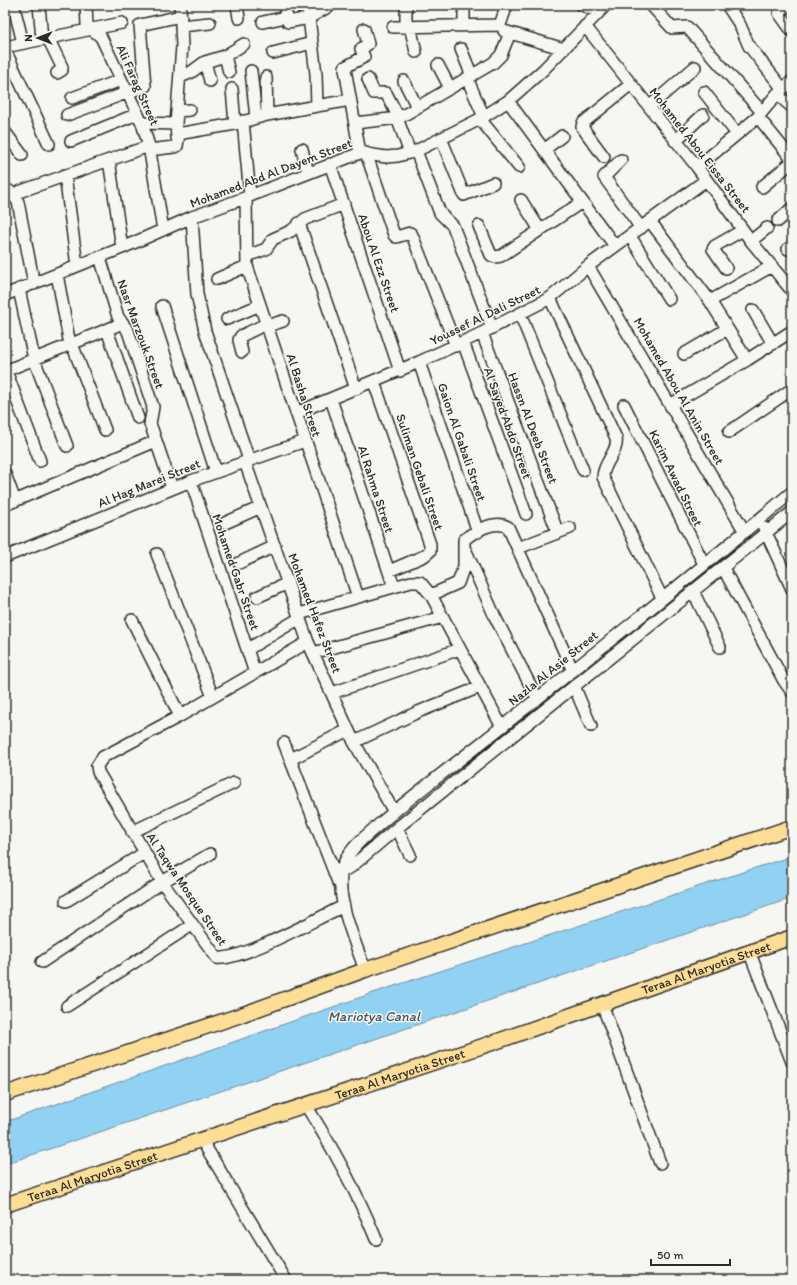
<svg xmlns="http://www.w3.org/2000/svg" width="797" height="1285" viewBox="0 0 797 1285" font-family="Itim,sans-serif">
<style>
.water{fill:#91d2f3;stroke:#688fa3}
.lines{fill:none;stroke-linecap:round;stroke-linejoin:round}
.minor-casing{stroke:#2b2b2b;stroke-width:14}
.major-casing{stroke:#2b2b2b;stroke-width:17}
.minor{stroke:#f6f6f2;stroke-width:11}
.major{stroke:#fdde96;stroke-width:14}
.labels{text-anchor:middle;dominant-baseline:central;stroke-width:3;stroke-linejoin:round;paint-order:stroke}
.street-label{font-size:13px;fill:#2b2b2b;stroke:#f6f6f2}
.water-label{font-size:14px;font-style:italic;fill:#44555d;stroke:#f6f6f2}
</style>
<rect width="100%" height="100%" fill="#f6f6f2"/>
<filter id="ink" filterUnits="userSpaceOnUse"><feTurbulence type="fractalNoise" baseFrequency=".025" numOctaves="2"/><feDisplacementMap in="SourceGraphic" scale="8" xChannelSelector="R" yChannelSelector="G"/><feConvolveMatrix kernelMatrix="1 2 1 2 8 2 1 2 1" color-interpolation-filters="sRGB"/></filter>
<g filter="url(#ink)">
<!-- water -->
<path class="water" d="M 792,856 L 792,898 L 5,1164 L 5,1122 L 373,993 Z"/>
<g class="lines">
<!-- minor casing -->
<g class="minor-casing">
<path id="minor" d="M 39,5 L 42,39
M 86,5 L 87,25 L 101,37 L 142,123 L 149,146 L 163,230
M 237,5 L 239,18
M 284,5 L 288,22 L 309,18 L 331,5
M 307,5 L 310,18
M 406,5 L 406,26
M 464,5 L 464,25
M 582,5 L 599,12
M 651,5 L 672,28 L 687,27 L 762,112
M 727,5 L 740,25 L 749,46 L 783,89
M 787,5 L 779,13 L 792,31
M 5,9 L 13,8 L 15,11 L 23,43
M 309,18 L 316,74 L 317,106
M 263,22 L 286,17
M 500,25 L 507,5
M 181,26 L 210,23
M 410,26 L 416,52
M 585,26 L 697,167 L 751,241 L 792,291
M 393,27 L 500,25
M 504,31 L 564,49
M 48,38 L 62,67 L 62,70 L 57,73
M 5,47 L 122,23
M 461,49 L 472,76
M 5,50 L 49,144
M 273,53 L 312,43
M 225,56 L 229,72
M 205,62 L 210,81
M 438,65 L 450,88
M 251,71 L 256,118
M 180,77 L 190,73 L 205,62 L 225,56 L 244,44
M 266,77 L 267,115
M 467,78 L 484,117
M 368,79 L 374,93 L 386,93 L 399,118
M 404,81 L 417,107
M 232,89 L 235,124
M 704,92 L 737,134
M 777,94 L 792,107
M 72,98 L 121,80
M 508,101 L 615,246
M 649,107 L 695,67
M 177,111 L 190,110
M 67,115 L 145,86 L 140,25 L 181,16
M 758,117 L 792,159
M 397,118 L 410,153
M 480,119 L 519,167
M 243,121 L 250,196
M 142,123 L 176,124
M 355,123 L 399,118 L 493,63 L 501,55 L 510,33
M 5,132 L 22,155
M 177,138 L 176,124 L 182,46 L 180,5
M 441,138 L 464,195 L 493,183
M 71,141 L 137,114
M 675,141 L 703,115
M 302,149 L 308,173
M 149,150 L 174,147 L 177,146 L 179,134 L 183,133 L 235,124 L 267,115 L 350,100
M 544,150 L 562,136
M 416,151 L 440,213 L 453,226 L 492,328
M 360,153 L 345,69 L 345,67 L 364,57 L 361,49 L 368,44 L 364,29
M 366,153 L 394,235 L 396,237 L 410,233 L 412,235 L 456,346
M 604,157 L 582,127 L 583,123 L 631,84
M 109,160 L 122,248
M 621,160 L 604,177 L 641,228
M 330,164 L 400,371
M 697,167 L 758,117 L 777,94 L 792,81
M 65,175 L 77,266
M 762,187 L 792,162
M 5,188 L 13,194 L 18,202 L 34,284
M 13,194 L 149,146
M 246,198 L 247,266 L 358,597
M 521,200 L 540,230
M 192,217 L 197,294 L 205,331 L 249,460
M 650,221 L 710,301 L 747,360
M 778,221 L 792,208
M 299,223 L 356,389
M 479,226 L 491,255 L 495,257 L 501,256 L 582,202
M 630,236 L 669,299
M 751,241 L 767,228
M 788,249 L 792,246
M 247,256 L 266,249 L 273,239 L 291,231 L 305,219 L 344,204
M 100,257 L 118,317 L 128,331 L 153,407 L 150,424 L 152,429 L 172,488
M 588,266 L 745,532
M 726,268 L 713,249 L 715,246 L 743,230
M 57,274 L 70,345
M 217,279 L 247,266
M 19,289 L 34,359 L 67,446
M 5,295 L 122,248 L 192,217 L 250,196 L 360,153 L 386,157 L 398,156 L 416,151 L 480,119 L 508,101 L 543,70 L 606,5
M 550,298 L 616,438 C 619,452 603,462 603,477 L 662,598
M 710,301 L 772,266
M 162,306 L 216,472
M 753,310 L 773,344
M 520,314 L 583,470
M 227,319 L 260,305
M 267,326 L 283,321
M 107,330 L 138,418
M 482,333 L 558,533
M 463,342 L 526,514
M 72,344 L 105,430
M 242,352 L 239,340 L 241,336 L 266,324
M 684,354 L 727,329
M 419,362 L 478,532
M 5,371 L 123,323
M 6,371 L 40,461
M 374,382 L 430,544 L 430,551 L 424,556 L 389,571
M 331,399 L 394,587
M 624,405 L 704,564
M 670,405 L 747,360 L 792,331
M 296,413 L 419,362 L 482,333 L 550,298 L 588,266 L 706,180
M 729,432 L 792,389
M 245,462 L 308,642 L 354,742 L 394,812
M 5,474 L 15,501
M 191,481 L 255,673
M 5,505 L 156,441
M 225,523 L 261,507
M 764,528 L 792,589
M 518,548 L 570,528
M 466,551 L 495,617 L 537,698
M 157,554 L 213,697
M 5,557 L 191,481 L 305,441
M 239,563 L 275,546
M 723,568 L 784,681 L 792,692
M 693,591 L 720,647
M 431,595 L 458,583 L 464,566 L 464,540 C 475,530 495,520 508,527 L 573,671
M 257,597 L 288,583
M 299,614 L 411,582 L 420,582 L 431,595 L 502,727
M 132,620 L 180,716
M 308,642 L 180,716 L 103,757 L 97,766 L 98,772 L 162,882 L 217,958 C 242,961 317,918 344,906
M 248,649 L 300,618
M 313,653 L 443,617
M 574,686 L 591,726
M 332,693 L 460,649
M 354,742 L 418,712 L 480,687
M 284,743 L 338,882
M 291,759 L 348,730
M 397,828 L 410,855
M 132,832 L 234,783
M 341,872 L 351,867 L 397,828 L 792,512
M 66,901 L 144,853
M 749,951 L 792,1062
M 42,962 L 162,882 L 210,854
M 365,970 C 355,941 332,892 344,863 C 352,846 368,834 382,822 C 413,795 447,770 480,744 C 585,661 690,578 792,492
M 602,1004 L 660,1163
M 67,1006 L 192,925
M 305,1104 C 334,1149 356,1190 376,1239
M 201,1139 L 286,1280"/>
</g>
<!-- major casing -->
<g class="major-casing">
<g id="major">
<path d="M 5,1094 L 238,1016 L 365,970 L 792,827"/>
<path id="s1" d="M 5,1205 L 498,1041 L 792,937"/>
</g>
</g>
<!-- minor -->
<use href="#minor" class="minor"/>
<!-- major -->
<use href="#major" class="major"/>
</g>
</g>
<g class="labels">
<!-- street labels -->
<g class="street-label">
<text transform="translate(138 85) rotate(66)">Ali Farag Street</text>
<text transform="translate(700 150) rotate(52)">Mohamed Abou Eissa Street</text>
<text transform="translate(271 173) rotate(-21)">Mohamed Abd Al Dayem Street</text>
<text transform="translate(379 263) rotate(71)">Abou Al Ezz Street</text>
<text transform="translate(485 315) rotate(-26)">Youssef Al Dali Street</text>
<text transform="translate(141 334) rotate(70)">Nasr Marzouk Street</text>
<text transform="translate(679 391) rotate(60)">Mohamed Abou Al Anin Street</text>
<text transform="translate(304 395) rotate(72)">Al Basha Street</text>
<text transform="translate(508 423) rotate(70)">Al Sayed Abdo Street</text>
<text transform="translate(533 428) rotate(69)">Hassn Al Deeb Street</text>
<text transform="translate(462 442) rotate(71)">Gaion Al Gabali Street</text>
<text transform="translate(420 472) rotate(71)">Suliman Gebali Street</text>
<text transform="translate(676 478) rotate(64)">Karim Awad Street</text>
<text transform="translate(149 483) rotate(-22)">Al Hag Marei Street</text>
<text transform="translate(376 489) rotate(72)">Al Rahma Street</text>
<text transform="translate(236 572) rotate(71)">Mohamed Gabr Street</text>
<text transform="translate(315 613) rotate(69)">Mohamed Hafez Street</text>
<text transform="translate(553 668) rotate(-39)">Nazla Al Asie Street</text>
<text transform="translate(187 889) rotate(56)">Al Taqwa Mosque Street</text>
<text stroke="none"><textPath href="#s1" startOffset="740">Teraa Al Maryotia Street</textPath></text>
<text stroke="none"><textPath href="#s1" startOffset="416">Teraa Al Maryotia Street</textPath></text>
<text stroke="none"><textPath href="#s1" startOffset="92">Teraa Al Maryotia Street</textPath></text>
</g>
<!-- water labels -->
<g class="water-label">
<text x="374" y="1016">Mariotya Canal</text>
</g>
</g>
<!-- margin -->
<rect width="797" height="1285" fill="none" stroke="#f6f6f2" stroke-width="20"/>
<rect x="10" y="10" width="777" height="1265" fill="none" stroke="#2b2b2b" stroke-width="1.5" filter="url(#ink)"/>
<!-- north arrow -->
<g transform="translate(38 38) rotate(270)" stroke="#f6f6f2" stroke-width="3" paint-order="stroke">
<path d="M0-3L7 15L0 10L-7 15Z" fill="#2b2b2b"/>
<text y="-6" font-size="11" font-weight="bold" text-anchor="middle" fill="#2b2b2b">N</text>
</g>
<!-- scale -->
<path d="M651 1259v6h79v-6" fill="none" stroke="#2b2b2b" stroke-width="2"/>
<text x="657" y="1259" font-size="12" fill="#2b2b2b" stroke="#f6f6f2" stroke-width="3" paint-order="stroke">50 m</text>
</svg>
